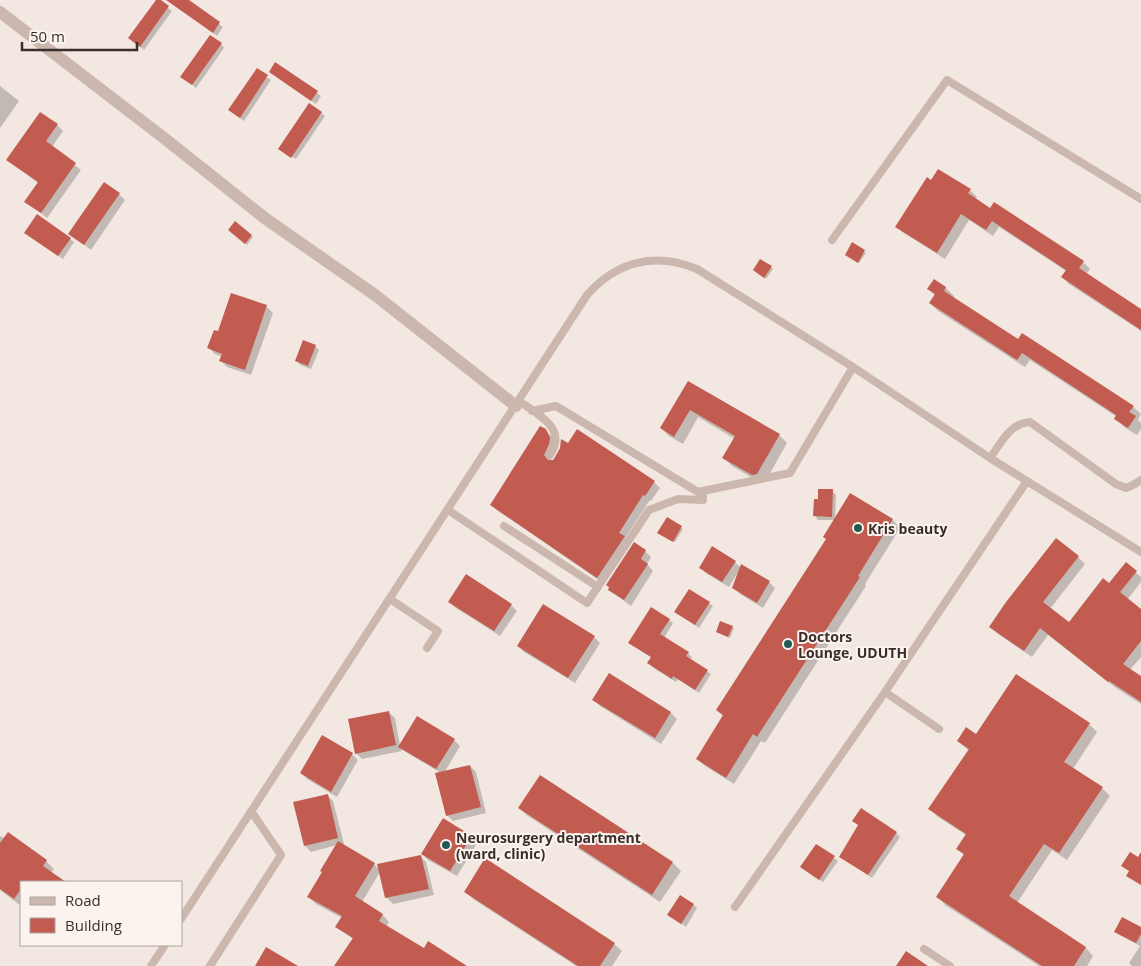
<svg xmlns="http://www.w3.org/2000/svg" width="1141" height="966" viewBox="0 0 1141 966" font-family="'Open Sans',sans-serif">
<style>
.shadow{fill:#0003}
.building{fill:#c25c50}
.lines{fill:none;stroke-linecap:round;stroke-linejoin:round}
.service{stroke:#cbb7ad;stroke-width:8}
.minor{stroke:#cbb7ad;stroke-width:12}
.poi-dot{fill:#225b56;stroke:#faf3ee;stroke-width:2}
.labels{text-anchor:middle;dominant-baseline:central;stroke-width:4;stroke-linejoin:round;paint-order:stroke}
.poi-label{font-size:14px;font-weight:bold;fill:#3a2e2b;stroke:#faf3ee;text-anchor:start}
</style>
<rect width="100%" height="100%" fill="#f3e8e1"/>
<!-- shadow -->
<path class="shadow" d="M 157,0 L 172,11 L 144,50 L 129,38 Z
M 174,0 L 186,0 L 223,27 L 217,36 L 176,6 Z
M 221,44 L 224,48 L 196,88 L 186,80 Z
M 276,64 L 321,96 L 316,104 L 270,72 Z
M 257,70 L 271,80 L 244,121 L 234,114 Z
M 0,86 L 19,101 L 0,128 Z
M 321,113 L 325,116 L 296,159 L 282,150 Z
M 57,125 L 63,131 L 52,147 L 81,170 L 47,218 L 25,201 L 38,183 L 8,160 Z
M 932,181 L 970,190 L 977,197 L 975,200 L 1083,262 L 1090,269 L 1086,274 L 1141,310 L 1141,331 L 1069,284 L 1062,277 L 1066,271 L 999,227 L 993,236 L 969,220 L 945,259 L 904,233 L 897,226 Z
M 119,194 L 125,200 L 91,250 L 70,234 Z
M 235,223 L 253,237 L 247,245 L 229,230 Z
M 30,236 L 70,239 L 74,242 L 63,259 Z
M 853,244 L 866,253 L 859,263 L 848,256 Z
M 761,260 L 773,269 L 766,279 L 756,272 Z
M 934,281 L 946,288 L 954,296 L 953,298 L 1018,341 L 1133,407 L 1141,414 L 1138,420 L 1141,423 L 1141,429 L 1137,435 L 1124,427 L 1116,419 L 1117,417 L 1030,360 L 1025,367 L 938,311 L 930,303 L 935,296 L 929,289 Z
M 232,295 L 267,307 L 273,313 L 251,375 L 227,367 L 221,361 L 222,357 L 215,354 L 209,348 L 219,333 Z
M 315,346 L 319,350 L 311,369 L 300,365 L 297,361 Z
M 688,382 L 779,435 L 787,443 L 765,482 L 761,483 L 732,466 L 724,458 L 735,439 L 698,417 L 683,444 L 669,436 L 661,428 Z
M 545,430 L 552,437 L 555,450 L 550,461 L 654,482 L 660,488 L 651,501 L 650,500 L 625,538 L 630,543 L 603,583 L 497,510 L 491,504 Z
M 832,491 L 836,495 L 835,519 L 851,494 L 893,520 L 900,528 L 865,584 L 866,586 L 765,743 L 761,741 L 734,784 L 705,766 L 697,759 L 724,717 L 717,710 L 827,540 L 835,520 L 818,520 L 815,516 L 819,501 Z
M 667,519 L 683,529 L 675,542 L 660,534 Z
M 645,551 L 651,557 L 647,564 L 653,571 L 631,606 L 609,590 Z
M 1078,557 L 1085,564 L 1050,609 L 1069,623 L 1110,585 L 1126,564 L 1141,577 L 1141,582 L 1127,600 L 1141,610 L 1141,657 L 1130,670 L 1141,678 L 1141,704 L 1116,688 L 1048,635 L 1032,657 L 998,634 L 991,627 Z
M 735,562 L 741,568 L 742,566 L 769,582 L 775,588 L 763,608 L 740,594 L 734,588 L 738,572 L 729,587 L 707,574 L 701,568 Z
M 450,602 L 511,605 L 517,611 L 500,636 L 456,608 Z
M 709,603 L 713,606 L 699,628 L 676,612 Z
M 669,620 L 673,623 L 664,638 L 688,653 L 692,657 L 690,660 L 711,674 L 699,693 L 678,679 L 676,682 L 652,667 L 649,663 L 652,658 L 630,643 Z
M 732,627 L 734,628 L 730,638 L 717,632 Z
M 594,637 L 600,643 L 575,683 L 524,652 L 518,646 Z
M 609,675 L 671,713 L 677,719 L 661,744 L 600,706 L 594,700 Z
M 388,712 L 395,718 L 400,746 L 454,740 L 460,746 L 444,773 L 470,766 L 476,772 L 486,813 L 453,821 L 447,815 L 441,773 L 406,752 L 401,748 L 402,751 L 362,759 L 356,753 Z
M 1089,724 L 1097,732 L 1073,769 L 1102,788 L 1110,796 L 1067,860 L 1052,850 L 1017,903 L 1086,948 L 1093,956 L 1087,966 L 1039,966 L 945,905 L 938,897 L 965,856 L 957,849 L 966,835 L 938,817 L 930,809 L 969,751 L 958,741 L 976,736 Z
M 352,754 L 358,760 L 337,797 L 307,779 L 301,773 Z
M 327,795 L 333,801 L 344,844 L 341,844 L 374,864 L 380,870 L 420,856 L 426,862 L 434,895 L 393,904 L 387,898 L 380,872 L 362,902 L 383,915 L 389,922 L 386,927 L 424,950 L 465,966 L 336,966 L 353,939 L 337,927 L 342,918 L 316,904 L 309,897 L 337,845 L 311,852 L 305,846 Z
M 519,808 L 673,863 L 681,871 L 660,902 L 528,816 Z
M 896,833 L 900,837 L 872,878 L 840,856 Z
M 0,836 L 46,861 L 54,869 L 51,873 L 64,882 L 21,882 L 21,906 L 0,890 Z
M 471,837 L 477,843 L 457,876 L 428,860 L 422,854 Z
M 817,845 L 838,861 L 823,882 L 806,871 Z
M 465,891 L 614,944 L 622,951 L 612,966 L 576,966 L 473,899 Z
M 694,905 L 697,908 L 686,927 L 669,915 Z
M 1141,928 L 1141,966 L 1132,966 L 1129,963 L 1140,946 L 1120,935 L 1116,931 Z"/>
<!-- building -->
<path class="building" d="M 156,0 L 161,0 L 169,6 L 140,47 L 128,38 Z
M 166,0 L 189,0 L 220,22 L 213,33 Z
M 210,35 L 222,43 L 192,85 L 180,77 Z
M 275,62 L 318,91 L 311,101 L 269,72 Z
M 257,68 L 268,75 L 240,118 L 228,110 Z
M 309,103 L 322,112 L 291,158 L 278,149 Z
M 40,112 L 58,124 L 46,141 L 76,163 L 41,213 L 24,202 L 38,182 L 6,160 Z
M 938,169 L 971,189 L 968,193 L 990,208 L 994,202 L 1084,261 L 1079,268 L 1141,309 L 1141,330 L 1061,277 L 1066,270 L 992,221 L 986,230 L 961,214 L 937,253 L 895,227 L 927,177 L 931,180 Z
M 104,182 L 120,193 L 84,245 L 68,234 Z
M 37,214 L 71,238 L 58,256 L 24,233 Z
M 235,221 L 252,235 L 245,244 L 228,230 Z
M 852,242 L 865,250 L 858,263 L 845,255 Z
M 760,259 L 772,266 L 764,278 L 753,270 Z
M 934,279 L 946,287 L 944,291 L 1018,339 L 1022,333 L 1134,406 L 1129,412 L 1136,416 L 1128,428 L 1114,419 L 1116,415 L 1022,353 L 1017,360 L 929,303 L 935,294 L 927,289 Z
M 231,293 L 267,305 L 245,370 L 219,361 L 222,354 L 207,348 L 214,330 L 218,331 Z
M 303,340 L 316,345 L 308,366 L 295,361 Z
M 688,381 L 780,434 L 757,474 L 752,475 L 722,458 L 735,436 L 690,410 L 674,437 L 660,428 Z
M 540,426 L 546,429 L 550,438 L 549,444 L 544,455 L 548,460 L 553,460 L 555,457 L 560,448 L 561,439 L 568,443 L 577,429 L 655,481 L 645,496 L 643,495 L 619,533 L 625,536 L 597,578 L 490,505 Z
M 818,489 L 833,489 L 832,517 L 813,516 L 814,499 L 818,499 Z
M 850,493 L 893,519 L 858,576 L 860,577 L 757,737 L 753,734 L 726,778 L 696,759 L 723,715 L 716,710 L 826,539 L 823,537 Z
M 667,517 L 682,526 L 673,542 L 657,533 Z
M 1056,538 L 1079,556 L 1043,602 L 1069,622 L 1103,578 L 1109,583 L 1126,562 L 1137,571 L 1120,592 L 1141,609 L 1141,641 L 1123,664 L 1141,676 L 1141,702 L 1109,681 L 1108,682 L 1040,628 L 1024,651 L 989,627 L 1006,602 Z
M 634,542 L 646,550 L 641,559 L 648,564 L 624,600 L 608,590 L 609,587 L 606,585 Z
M 712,546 L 736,561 L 722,582 L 699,568 Z
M 741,564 L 770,581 L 757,603 L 732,588 Z
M 466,574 L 512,604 L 494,631 L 448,602 Z
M 689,589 L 710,602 L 695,625 L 674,612 Z
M 543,604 L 595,636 L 568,678 L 517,646 Z
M 651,607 L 670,619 L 660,634 L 689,652 L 686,656 L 708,670 L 695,690 L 673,676 L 672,679 L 647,663 L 651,657 L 628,643 Z
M 720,621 L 733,626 L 728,637 L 716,632 Z
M 609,673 L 671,712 L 655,738 L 592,700 Z
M 1016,674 L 1090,723 L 1064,762 L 1103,787 L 1059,853 L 1044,844 L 1009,896 L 1086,947 L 1074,966 L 1042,966 L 936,897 L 964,854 L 956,849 L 966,834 L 928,809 L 969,749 L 957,741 L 966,727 L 976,734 Z
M 389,711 L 396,745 L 355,754 L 348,719 Z
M 417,716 L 455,739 L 436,769 L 398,747 Z
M 322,735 L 353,753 L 331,792 L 300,773 Z
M 470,765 L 481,807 L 446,816 L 435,773 Z
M 540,775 L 673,862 L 652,895 L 518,808 Z
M 328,794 L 338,838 L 304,846 L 293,802 Z
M 861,808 L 897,832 L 868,875 L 839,857 L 858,825 L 852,821 Z
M 443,818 L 472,836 L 450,871 L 421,854 Z
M 8,832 L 47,860 L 43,866 L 66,882 L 21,882 L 21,889 L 14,899 L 0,889 L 0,843 Z
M 338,841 L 375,863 L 355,896 L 383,914 L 379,921 L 424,948 L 428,941 L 467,966 L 334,966 L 353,938 L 335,927 L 342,916 L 307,897 L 322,872 L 320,871 Z
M 816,844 L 835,856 L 819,880 L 800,867 Z
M 1130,852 L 1138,857 L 1141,852 L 1141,885 L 1126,876 L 1129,871 L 1121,866 Z
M 421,855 L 429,889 L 385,898 L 377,864 Z
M 485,858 L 615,943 L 600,966 L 578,966 L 464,892 Z
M 680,895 L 694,904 L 681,924 L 667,915 Z
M 1122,917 L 1141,927 L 1141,934 L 1136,943 L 1114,932 Z
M 266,947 L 298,966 L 255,966 Z
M 906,951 L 928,966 L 896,966 Z"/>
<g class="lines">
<!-- service -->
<path class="service" d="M 832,240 L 947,80 L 1141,199
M 519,401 C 538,415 568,428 550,455
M 532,411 L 556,406 L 698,492 L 790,473 L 853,367
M 990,458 C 1001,443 1010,423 1030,422 L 1116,484 L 1126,488 L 1133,485 L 1141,480
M 448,510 L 587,603 L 649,510 L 678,499 L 703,500 L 703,491
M 504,526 L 598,587
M 390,599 L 438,631 L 427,648
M 885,692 L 939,729
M 735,907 L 885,692 L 1027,481
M 181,919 L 587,295 C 617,261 655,252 697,269 L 853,367 L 990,458 L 1141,552
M 924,949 L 950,966
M 151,966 L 165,945
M 210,966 L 281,855 L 251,811"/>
<!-- minor -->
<path class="minor" d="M 0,12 L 164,138 L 266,219 L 375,295 L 516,406"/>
</g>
<!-- markers -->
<g class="poi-dot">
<circle cx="858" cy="528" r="5"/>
<circle cx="788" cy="644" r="5"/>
<circle cx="446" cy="845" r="5"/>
</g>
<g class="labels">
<!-- poi labels -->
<g class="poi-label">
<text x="868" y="528">Kris beauty</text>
<text x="798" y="636">Doctors<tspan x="798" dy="16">Lounge, UDUTH</tspan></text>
<text x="456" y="837">Neurosurgery department<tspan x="456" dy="16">(ward, clinic)</tspan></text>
</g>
</g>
<!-- legend -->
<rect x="20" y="881" width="162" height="65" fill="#faf3ee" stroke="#ada4a0"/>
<rect x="30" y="897" width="25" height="8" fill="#cbb7ad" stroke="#ada4a0"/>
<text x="65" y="906" font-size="15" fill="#3a2e2b">Road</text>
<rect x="30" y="918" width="25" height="15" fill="#c25c50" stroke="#ada4a0"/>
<text x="65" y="931" font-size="15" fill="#3a2e2b">Building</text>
<!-- scale -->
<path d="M22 42v8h115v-8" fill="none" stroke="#3a2e2b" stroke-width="2.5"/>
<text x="30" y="42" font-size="15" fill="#3a2e2b" stroke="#faf3ee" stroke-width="4" paint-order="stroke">50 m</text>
</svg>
